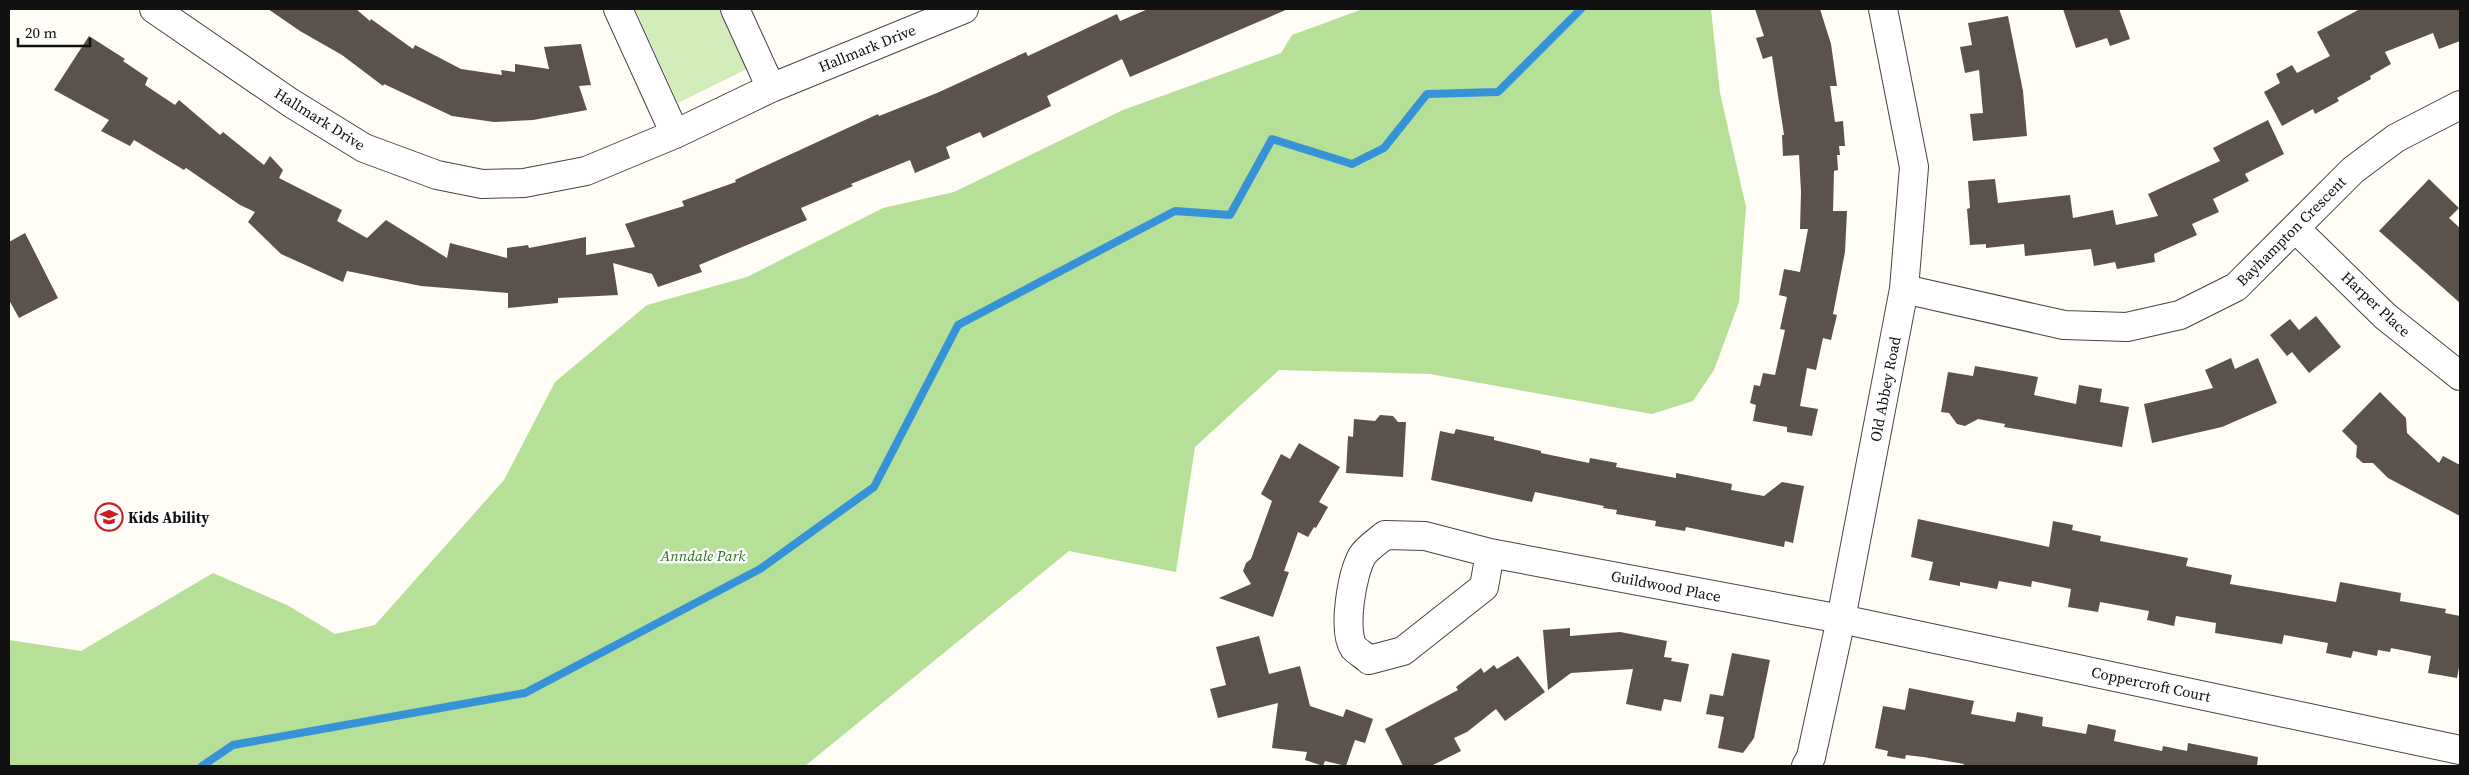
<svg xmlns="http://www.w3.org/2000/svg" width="2469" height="775" viewBox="0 0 2469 775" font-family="'Source Serif 4',serif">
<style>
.green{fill:#d3edba}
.forest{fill:#b6df98}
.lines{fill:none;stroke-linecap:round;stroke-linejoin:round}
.stream{stroke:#3793d7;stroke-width:8}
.building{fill:#5b524c}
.minor-casing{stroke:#444;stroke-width:30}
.minor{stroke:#fff;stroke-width:28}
.labels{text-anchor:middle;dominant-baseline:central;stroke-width:5;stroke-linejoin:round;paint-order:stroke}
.street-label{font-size:15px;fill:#111;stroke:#fff}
.poi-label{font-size:15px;font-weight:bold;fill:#111;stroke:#fff;text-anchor:start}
.park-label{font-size:15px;font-style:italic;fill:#2a6f1b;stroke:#fff}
</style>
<rect width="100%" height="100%" fill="#fffdf5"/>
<!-- green -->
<path class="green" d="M 635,9 L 720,9 L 747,69 L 678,103 Z"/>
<!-- forest -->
<path class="forest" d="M 1363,9 L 1711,9 L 1720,93 L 1746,207 L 1739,302 L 1714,370 L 1693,401 L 1652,414 L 1430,374 L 1279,370 L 1195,447 L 1176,572 L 1069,551 L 805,766 L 9,766 L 9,640 L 81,651 L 213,573 L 289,606 L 335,634 L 375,625 L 504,480 L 555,382 L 647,305 L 747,277 L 883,208 L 954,192 L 1123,110 L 1281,53 L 1292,35 Z"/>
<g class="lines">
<!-- stream -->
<path class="stream" d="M 202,766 L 233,745 L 525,693 L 760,569 L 874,487 L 958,325 L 1175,211 L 1230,215 L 1272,139 L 1352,164 L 1384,148 L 1427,94 L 1498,92 L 1581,9"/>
</g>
<!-- building -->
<path class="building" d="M 268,9 L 356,9 L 370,21 L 371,19 L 413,49 L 415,45 L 461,69 L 502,75 L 501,70 L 515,72 L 515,64 L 549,69 L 544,47 L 581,44 L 591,85 L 579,86 L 587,110 L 533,120 L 494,122 L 452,116 L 384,84 L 383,86 L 342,55 L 300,31 Z
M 1148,9 L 1288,9 L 1130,77 L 1122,59 L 1047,96 L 1051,106 L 983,138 L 980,132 L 946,147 L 950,158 L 915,173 L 910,160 L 851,184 L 853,186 L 801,208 L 807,220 L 699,265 L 702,272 L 658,287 L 652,274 L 613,263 L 618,295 L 558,298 L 558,303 L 508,308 L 508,293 L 421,286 L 347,271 L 343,282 L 281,254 L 248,222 L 255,212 L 240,205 L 186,168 L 184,170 L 134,140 L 130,146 L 101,131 L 109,120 L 54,90 L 89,36 L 125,59 L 123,61 L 148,78 L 145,85 L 175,105 L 179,100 L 220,135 L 223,132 L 264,165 L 270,156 L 283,170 L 279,178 L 342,210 L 337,221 L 367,238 L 386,220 L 447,258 L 450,243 L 507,258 L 507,248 L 528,245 L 529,248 L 586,237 L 586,255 L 635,247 L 625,224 L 684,206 L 682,201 L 736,182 L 735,180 L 878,114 L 879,116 L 937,93 L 1026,52 L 1028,56 L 1117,14 L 1120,21 Z
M 1755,9 L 1820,9 L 1831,44 L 1837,86 L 1830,86 L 1835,122 L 1843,121 L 1845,146 L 1839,146 L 1840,155 L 1837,155 L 1838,170 L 1834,171 L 1833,211 L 1847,211 L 1845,252 L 1833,314 L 1837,315 L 1831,340 L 1823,338 L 1816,370 L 1807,368 L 1800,406 L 1818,409 L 1812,436 L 1787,432 L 1787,427 L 1753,421 L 1756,405 L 1750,403 L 1754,385 L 1760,386 L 1763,373 L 1775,375 L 1785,330 L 1780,329 L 1787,297 L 1779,295 L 1784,269 L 1800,272 L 1808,229 L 1800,229 L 1801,192 L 1799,155 L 1783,156 L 1782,135 L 1784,135 L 1772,56 L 1763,59 L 1756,38 L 1764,36 Z
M 2063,9 L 2119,9 L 2130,39 L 2110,46 L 2107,38 L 2076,48 Z
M 2360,9 L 2460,9 L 2460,41 L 2439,49 L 2433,33 L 2385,52 L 2391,64 L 2370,76 L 2371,79 L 2337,98 L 2339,101 L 2315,114 L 2313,109 L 2282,126 L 2264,92 L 2280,83 L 2276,74 L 2292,65 L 2297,73 L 2330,56 L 2317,32 Z
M 2008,16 L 2023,91 L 2027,136 L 1973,141 L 1970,114 L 1983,113 L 1979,70 L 1965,73 L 1960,47 L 1972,45 L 1968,23 Z
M 2268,120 L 2284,154 L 2245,174 L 2249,181 L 2213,199 L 2219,212 L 2192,224 L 2197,235 L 2154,254 L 2155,262 L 2117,269 L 2115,262 L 2094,266 L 2091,249 L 2025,256 L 2024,244 L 1986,248 L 1986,244 L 1970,245 L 1967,209 L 1970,208 L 1968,181 L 1995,179 L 1998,203 L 2070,195 L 2073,218 L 2113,210 L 2116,225 L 2158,216 L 2148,194 L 2220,161 L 2213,148 Z
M 2429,179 L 2459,208 L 2449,218 L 2460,228 L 2460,303 L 2379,231 Z
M 25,233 L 58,298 L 19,318 L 9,300 L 9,242 Z
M 2316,316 L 2341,347 L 2309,373 L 2292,352 L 2287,356 L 2270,335 L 2290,319 L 2299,330 Z
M 2231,358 L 2235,369 L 2258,358 L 2277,403 L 2222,427 L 2152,443 L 2144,404 L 2213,388 L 2205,370 Z
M 1975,366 L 2038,377 L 2034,395 L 2076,404 L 2079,385 L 2102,389 L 2100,402 L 2129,407 L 2122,447 L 2004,427 L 2005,424 L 1978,419 L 1965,426 L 1957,424 L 1949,413 L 1941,412 L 1948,372 L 1973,376 Z
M 2380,392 L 2406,418 L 2407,433 L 2439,463 L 2443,456 L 2460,465 L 2460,516 L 2388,478 L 2373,463 L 2363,463 L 2356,457 L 2357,446 L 2342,431 Z
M 1380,415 L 1393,416 L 1398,422 L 1406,422 L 1403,477 L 1346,473 L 1348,436 L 1353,437 L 1354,419 L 1375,421 Z
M 1456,429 L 1494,437 L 1494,440 L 1541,451 L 1541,453 L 1589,463 L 1590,458 L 1617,463 L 1616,467 L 1676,478 L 1676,473 L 1732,484 L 1731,490 L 1764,496 L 1782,482 L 1804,486 L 1793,543 L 1785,541 L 1784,547 L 1686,527 L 1685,531 L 1655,526 L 1656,521 L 1616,514 L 1617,510 L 1603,508 L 1604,506 L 1535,492 L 1532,502 L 1431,480 L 1440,431 L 1454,434 Z
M 1299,443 L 1340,467 L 1319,502 L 1328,507 L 1316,528 L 1314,527 L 1308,537 L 1298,532 L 1284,571 L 1289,572 L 1273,617 L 1219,598 L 1251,584 L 1243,571 L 1246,563 L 1251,559 L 1272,501 L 1261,494 L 1281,454 L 1290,459 Z
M 1918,519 L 2049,547 L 2053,521 L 2073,525 L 2072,530 L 2101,536 L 2100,541 L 2188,558 L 2186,566 L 2232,575 L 2230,584 L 2336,602 L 2340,582 L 2401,593 L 2400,601 L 2446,609 L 2445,613 L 2460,616 L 2460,662 L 2457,678 L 2428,673 L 2431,656 L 2391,648 L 2390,652 L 2378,650 L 2377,656 L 2353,651 L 2351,658 L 2326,653 L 2328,643 L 2284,635 L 2282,644 L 2215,633 L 2216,623 L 2176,616 L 2174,626 L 2147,620 L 2149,611 L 2100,602 L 2098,612 L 2068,607 L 2071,589 L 2032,581 L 2031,587 L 1999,581 L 1997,589 L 1960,582 L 1960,586 L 1929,580 L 1933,562 L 1911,557 Z
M 1570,628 L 1570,636 L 1620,632 L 1667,641 L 1664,657 L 1672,658 L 1671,661 L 1689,664 L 1681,702 L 1664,699 L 1661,711 L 1626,704 L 1633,669 L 1571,673 L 1548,690 L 1543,630 Z
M 1259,636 L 1269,674 L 1300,666 L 1310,706 L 1343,717 L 1346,709 L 1373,719 L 1365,743 L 1355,740 L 1346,766 L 1325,761 L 1323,766 L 1305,760 L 1307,752 L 1272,748 L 1278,703 L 1218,718 L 1210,689 L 1226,685 L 1216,647 Z
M 1732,653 L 1770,660 L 1754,738 L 1743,753 L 1718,748 L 1724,717 L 1706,714 L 1710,694 L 1723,696 Z
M 1518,656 L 1545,692 L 1505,721 L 1496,709 L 1467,732 L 1454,738 L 1461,751 L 1431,766 L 1403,766 L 1385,729 L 1458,690 L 1456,687 L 1481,668 L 1484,673 L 1494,665 L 1497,669 Z
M 1909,688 L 1974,701 L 1971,714 L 2015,722 L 2017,712 L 2043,717 L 2042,726 L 2086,734 L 2088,724 L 2116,730 L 2114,741 L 2162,751 L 2163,746 L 2187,751 L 2188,743 L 2258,757 L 2257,766 L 1963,766 L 1964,764 L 1923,757 L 1906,755 L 1905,759 L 1887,756 L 1888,751 L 1875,748 L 1883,706 L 1905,710 Z"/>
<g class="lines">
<!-- minor casing -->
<g class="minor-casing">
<path id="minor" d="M 154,9 L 291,103 L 364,148 L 437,175 L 482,184 L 524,183 L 586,171 L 675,134 L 771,88 L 964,9
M 618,9 L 675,134
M 735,9 L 771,88
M 2296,229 L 2385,316 L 2460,376
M 1904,289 L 2064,325 L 2127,327 L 2180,315 L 2236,287 L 2353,170 L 2396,138 L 2460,105
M 1490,553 L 1425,536 L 1385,535 C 1378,541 1366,549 1362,556 C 1352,574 1342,631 1354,648 C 1358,652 1365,656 1369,660 L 1403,651 L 1484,587 L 1490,553 L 1841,619 L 2460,750
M 1806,766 L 1811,757 L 1841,619 L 1904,289 L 1914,167 L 1883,9"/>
</g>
<!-- minor -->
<use href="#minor" class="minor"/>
</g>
<!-- icons -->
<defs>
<g id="school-ring" transform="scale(1.4375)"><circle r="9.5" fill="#fff" stroke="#cc1d21" stroke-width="1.5"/><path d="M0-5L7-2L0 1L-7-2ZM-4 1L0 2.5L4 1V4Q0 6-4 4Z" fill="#cc1d21"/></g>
</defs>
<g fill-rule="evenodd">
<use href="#school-ring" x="109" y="517"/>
</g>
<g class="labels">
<!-- street labels -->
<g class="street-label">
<text transform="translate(867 48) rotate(-22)">Hallmark Drive</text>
<text transform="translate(320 119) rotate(32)">Hallmark Drive</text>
<text transform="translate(2291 231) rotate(-45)">Bayhampton Crescent</text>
<text transform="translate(2376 304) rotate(43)">Harper Place</text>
<text transform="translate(1885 389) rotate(-79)">Old Abbey Road</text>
<text transform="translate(1666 586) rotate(11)">Guildwood Place</text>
<text transform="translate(2151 684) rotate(12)">Coppercroft Court</text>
</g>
<!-- poi labels -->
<g class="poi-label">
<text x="128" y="517">Kids Ability</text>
</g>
<!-- park labels -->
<g class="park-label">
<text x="703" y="555">Anndale Park</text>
</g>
</g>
<!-- border -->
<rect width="2469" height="775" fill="none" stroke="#111111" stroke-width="20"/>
<!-- scale -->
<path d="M18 38v8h72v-8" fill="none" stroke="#111111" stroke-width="2.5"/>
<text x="25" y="38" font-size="15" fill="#111111" stroke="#ffffff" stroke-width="4" paint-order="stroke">20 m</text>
</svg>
